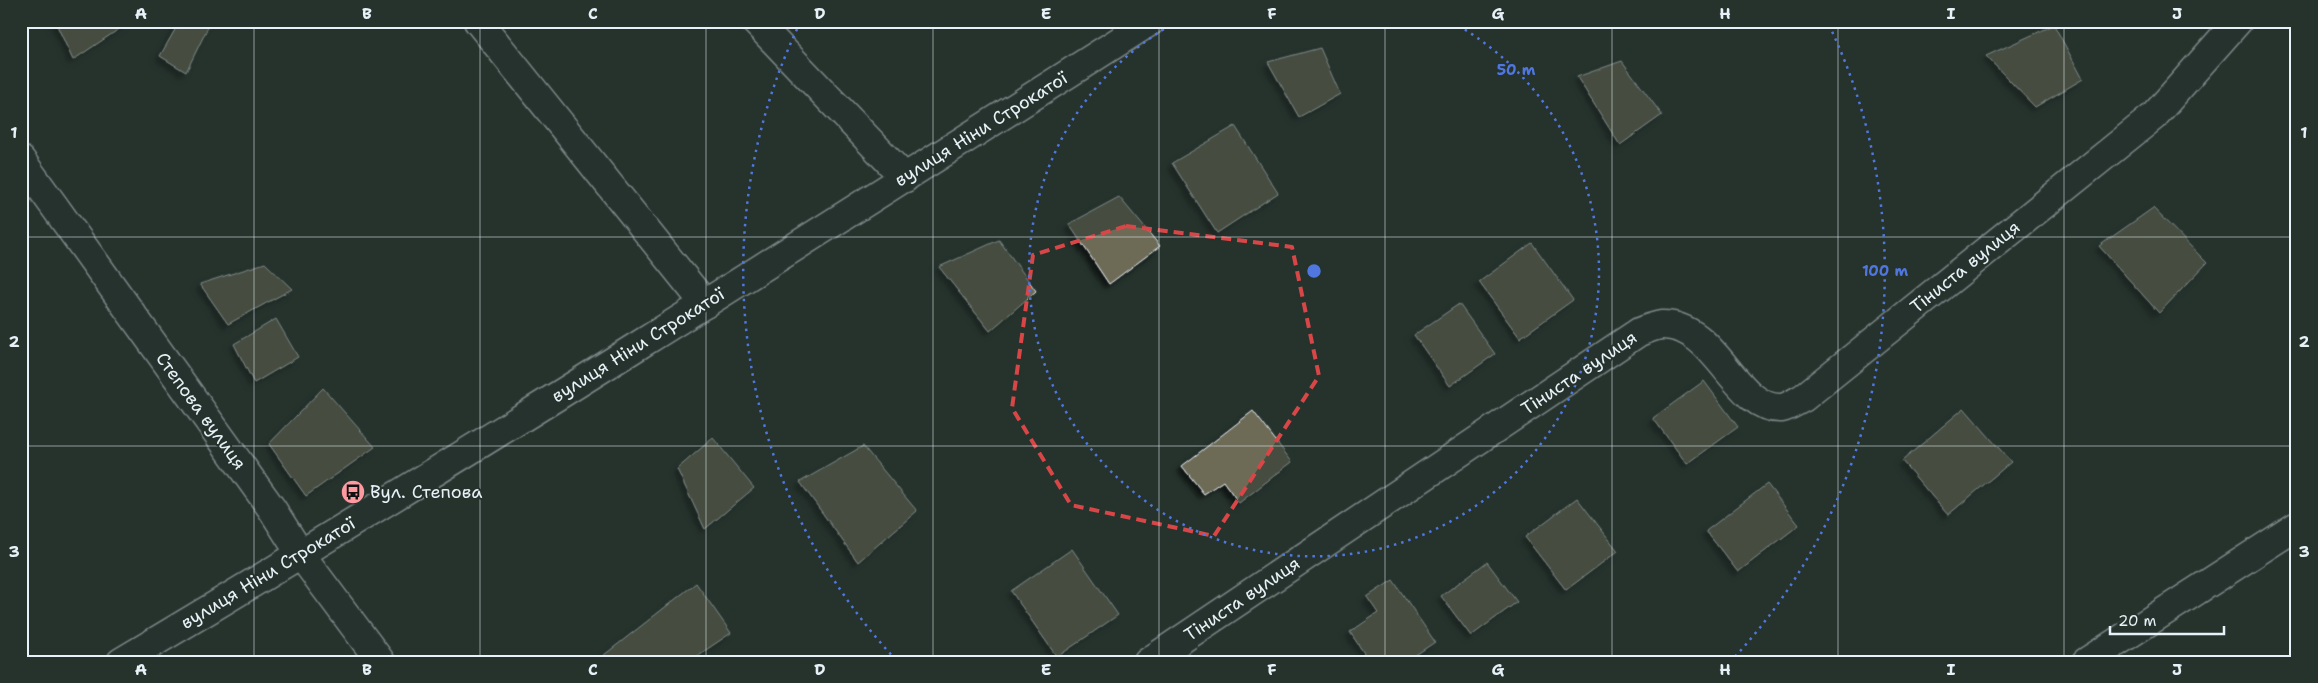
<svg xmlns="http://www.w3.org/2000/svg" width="2318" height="683" viewBox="0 0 2318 683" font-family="'Shantell Sans',sans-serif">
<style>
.building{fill:#6d6b57;stroke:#e8f1f8;filter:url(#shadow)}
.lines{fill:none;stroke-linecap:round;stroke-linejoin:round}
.street-casing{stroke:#e8f1f8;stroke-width:31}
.secondary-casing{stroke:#e8f1f8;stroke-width:31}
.street{stroke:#26332d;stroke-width:28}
.secondary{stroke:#26332d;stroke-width:28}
.marked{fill:none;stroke:#d94647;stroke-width:4;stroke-dasharray:10 6;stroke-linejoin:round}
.grid{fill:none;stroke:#e8f1f8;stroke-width:1;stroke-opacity:0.55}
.ring{fill:none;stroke:#5077e0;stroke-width:2.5;stroke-dasharray:2.5 5}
.labels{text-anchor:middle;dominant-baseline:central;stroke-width:4;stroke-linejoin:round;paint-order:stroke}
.street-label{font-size:18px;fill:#e8f1f8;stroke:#26332d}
.poi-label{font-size:18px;fill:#e8f1f8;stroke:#26332d;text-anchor:start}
.centre{fill:#5077e0;stroke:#26332d;stroke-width:2.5}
.ring-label{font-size:15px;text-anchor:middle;font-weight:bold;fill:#5077e0;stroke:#26332d;stroke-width:4;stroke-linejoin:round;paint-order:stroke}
.neatline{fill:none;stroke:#e8f1f8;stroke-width:2}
.grid-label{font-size:16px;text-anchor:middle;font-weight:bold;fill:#e8f1f8}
</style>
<defs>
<filter id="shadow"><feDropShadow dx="-4.5" dy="4.5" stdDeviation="2.5" flood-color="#0009"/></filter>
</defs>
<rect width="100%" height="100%" fill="#26332d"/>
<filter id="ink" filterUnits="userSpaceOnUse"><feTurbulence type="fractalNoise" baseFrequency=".02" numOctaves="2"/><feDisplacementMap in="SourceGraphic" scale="10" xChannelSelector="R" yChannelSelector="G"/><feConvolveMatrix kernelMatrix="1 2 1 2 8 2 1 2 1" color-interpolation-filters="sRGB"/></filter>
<g filter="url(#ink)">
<!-- building -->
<path class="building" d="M 55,21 L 131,21 L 73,60 Z
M 180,21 L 211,21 L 186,72 L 160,56 Z
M 2054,25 L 2083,79 L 2035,107 L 1986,56 Z
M 1320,48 L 1340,94 L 1299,117 L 1268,62 Z
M 1622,61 L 1662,115 L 1620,145 L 1577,77 Z
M 1235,126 L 1278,193 L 1217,233 L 1172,163 Z
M 1119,197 L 1160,246 L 1109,284 L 1069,224 Z
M 2153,208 L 2207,263 L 2159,313 L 2099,246 Z
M 999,240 L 1036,291 L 990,331 L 939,267 Z
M 1532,243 L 1573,300 L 1520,338 L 1479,282 Z
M 265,263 L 292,289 L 228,324 L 200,284 Z
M 1459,304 L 1495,354 L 1450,386 L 1414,335 Z
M 276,319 L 298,357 L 254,383 L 234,344 Z
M 1704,381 L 1738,427 L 1687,464 L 1653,418 Z
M 323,388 L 375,447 L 306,496 L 269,444 Z
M 1964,408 L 2011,462 L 1948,515 L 1902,461 Z
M 1253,411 L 1292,462 L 1239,503 L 1223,481 L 1204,494 L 1182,466 Z
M 713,438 L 754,488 L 705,529 L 677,469 Z
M 863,446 L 917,511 L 858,562 L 800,482 Z
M 1767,484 L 1799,525 L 1738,572 L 1706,531 Z
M 1577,498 L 1618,551 L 1566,590 L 1525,537 Z
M 1072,549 L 1118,615 L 1057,657 L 1011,591 Z
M 1487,562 L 1517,602 L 1471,636 L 1441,596 Z
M 1393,580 L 1435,642 L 1405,662 L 1370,662 L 1350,632 L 1378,613 L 1367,597 Z
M 696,583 L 731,633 L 688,662 L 600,662 L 599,659 Z"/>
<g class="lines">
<!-- street casing -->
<g class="street-casing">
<path id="street" d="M 478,21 L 705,304
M 755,21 L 905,178
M 21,160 L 272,509 L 301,555 L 381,662
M 1148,662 L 1639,332 C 1645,330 1654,326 1661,325 C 1717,323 1735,411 1782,408 C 1788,407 1797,401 1803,398 L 2154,116 L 2238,21
M 2086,662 L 2297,526"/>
</g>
<!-- secondary casing -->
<g class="secondary-casing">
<path id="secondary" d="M 121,662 C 469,455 810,238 1151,21"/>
</g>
<!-- street -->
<use href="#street" class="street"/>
<!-- secondary -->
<use href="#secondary" class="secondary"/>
</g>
</g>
<!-- marked area -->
<path d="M0 0H2318V683H0ZM 1126,226 L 1292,247 L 1319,376 L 1214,536 L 1071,505 L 1012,408 L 1033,255 Z" fill="#26332d" fill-opacity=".55" fill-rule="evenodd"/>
<path class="marked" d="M 1126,226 L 1292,247 L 1319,376 L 1214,536 L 1071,505 L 1012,408 L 1033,255 Z"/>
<!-- grid -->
<path class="grid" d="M 254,21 L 254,662M 480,21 L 480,662M 706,21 L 706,662M 933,21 L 933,662M 1159,21 L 1159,662M 1385,21 L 1385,662M 1612,21 L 1612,662M 1838,21 L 1838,662M 2064,21 L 2064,662M 21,237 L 2297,237M 21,446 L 2297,446"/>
<!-- distance rings -->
<g class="ring">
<path d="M1452 22A285 285 0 1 1 1176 22"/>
<path d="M896 660A571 571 0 0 1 799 25M1829 25A571 571 0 0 1 1732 660"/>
</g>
<!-- icons -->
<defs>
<g id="bus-disc" transform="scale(1.25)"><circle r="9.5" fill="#ff9aa2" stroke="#26332d"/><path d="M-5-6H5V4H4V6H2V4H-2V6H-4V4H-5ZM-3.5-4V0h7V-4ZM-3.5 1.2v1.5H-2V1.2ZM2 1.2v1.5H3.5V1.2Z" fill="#111"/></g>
</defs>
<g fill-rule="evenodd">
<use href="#bus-disc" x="353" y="492"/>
</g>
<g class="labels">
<!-- street labels -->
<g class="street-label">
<text transform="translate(981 129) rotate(-32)">вулиця Ніни Строкатої</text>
<text transform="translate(1965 267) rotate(-39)">Тіниста вулиця</text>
<text transform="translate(638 345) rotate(-32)">вулиця Ніни Строкатої</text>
<text transform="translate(1579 373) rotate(-34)">Тіниста вулиця</text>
<text transform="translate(201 411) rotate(54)">Степова вулиця</text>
<text transform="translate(268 573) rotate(-31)">вулиця Ніни Строкатої</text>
<text transform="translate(1242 599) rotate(-34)">Тіниста вулиця</text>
</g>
<!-- poi labels -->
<g class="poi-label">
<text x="370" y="492">Вул. Степова</text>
</g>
</g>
<circle cx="1314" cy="271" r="8" class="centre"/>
<g class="ring-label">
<text x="1516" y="75">50 m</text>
<text x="1885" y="276">100 m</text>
</g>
<!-- margin -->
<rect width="2318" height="683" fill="none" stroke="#26332d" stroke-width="55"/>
<!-- scale -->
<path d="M2110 626v8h114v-8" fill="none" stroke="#e8f1f8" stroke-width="2.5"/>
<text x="2118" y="626" font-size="15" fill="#e8f1f8" stroke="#26332d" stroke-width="4" paint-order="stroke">20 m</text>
<rect x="28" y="28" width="2262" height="628" class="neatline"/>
<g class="grid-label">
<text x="141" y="19">A</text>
<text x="367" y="19">B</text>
<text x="593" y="19">C</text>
<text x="820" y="19">D</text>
<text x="1046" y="19">E</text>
<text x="1272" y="19">F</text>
<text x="1498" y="19">G</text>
<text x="1725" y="19">H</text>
<text x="1951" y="19">I</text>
<text x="2177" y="19">J</text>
<text x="14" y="138">1</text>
<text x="2304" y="138">1</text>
<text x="14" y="347">2</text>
<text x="2304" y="347">2</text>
<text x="14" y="557">3</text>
<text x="2304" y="557">3</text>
<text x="141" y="675">A</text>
<text x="367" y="675">B</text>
<text x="593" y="675">C</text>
<text x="820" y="675">D</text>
<text x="1046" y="675">E</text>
<text x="1272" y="675">F</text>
<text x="1498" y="675">G</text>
<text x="1725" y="675">H</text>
<text x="1951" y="675">I</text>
<text x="2177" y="675">J</text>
</g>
</svg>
